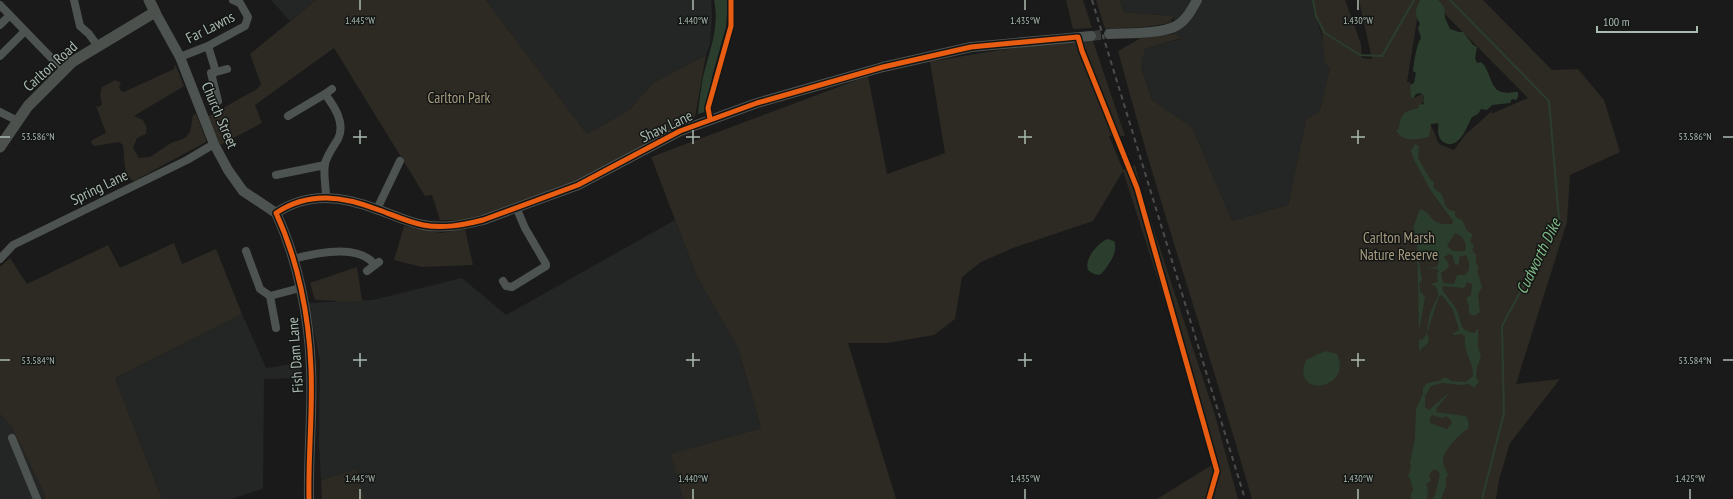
<svg xmlns="http://www.w3.org/2000/svg" width="1733" height="499" viewBox="0 0 1733 499" font-family="'PT Sans Narrow',sans-serif">
<style>
.built{fill:#242625}
.green{fill:#2c2a23}
.water{fill:#2b3d2d;fill-rule:evenodd}
.lines{fill:none;stroke-linecap:round;stroke-linejoin:round}
.stream{stroke:#2b3d2d;stroke-width:2}
.tertiary-tunnel{stroke:#373a38;stroke-width:10;stroke-dasharray:10 5;stroke-linecap:butt}
.minor{stroke:#4d5350;stroke-width:8}
.tertiary{stroke:#4d5350;stroke-width:10}
.secondary{stroke:#4c514e;stroke-width:11}
.rail{stroke:#4a4c4a;stroke-width:2;stroke-dasharray:5 4;stroke-linecap:butt}
.cycleway-casing{stroke:#141615;stroke-width:8}
.cycleway{stroke:#e95d12;stroke-width:5}
.ticks{fill:none;stroke:#aabbb0;stroke-width:1.5}
.labels{text-anchor:middle;dominant-baseline:central;stroke-width:3;stroke-linejoin:round;paint-order:stroke}
.street-label{font-size:15px;fill:#aabbb0;stroke:#141615}
.park-label{font-size:15px;fill:#a79c80;stroke:#141615}
.water-label{font-size:16px;font-style:italic;fill:#80b886;stroke:#141615}
.ticks-label{font-size:10px;text-anchor:middle;fill:#aabbb0;stroke:#141615;stroke-width:3;stroke-linejoin:round;paint-order:stroke}
</style>
<rect width="100%" height="100%" fill="#1a1a1a"/>
<!-- built -->
<path class="built" d="M 271,0 L 316,0 L 290,21 Z
M 486,0 L 711,0 L 712,16 L 710,44 L 706,55 L 653,83 L 629,110 L 587,134 Z
M 1120,0 L 1312,0 L 1330,68 L 1320,110 L 1306,120 L 1288,205 L 1232,221 L 1192,127 L 1152,100 L 1141,65 L 1145,49 L 1181,39 L 1173,34 L 1174,16 L 1123,12 Z
M 675,220 L 697,277 L 738,348 L 761,428 L 672,454 L 683,499 L 365,499 L 356,469 L 321,480 L 319,444 L 320,361 L 308,303 L 373,300 L 462,278 L 506,315 Z
M 242,314 L 266,368 L 300,363 L 300,378 L 264,379 L 263,489 L 230,499 L 162,499 L 115,378 Z
M 0,414 L 11,426 L 44,493 L 45,499 L 0,499 Z"/>
<!-- green -->
<path class="green" d="M 316,0 L 486,0 L 587,134 L 629,110 L 653,83 L 706,55 L 695,117 L 628,155 L 562,188 L 498,211 L 463,220 L 440,220 L 432,195 L 425,196 L 334,48 L 255,105 L 262,123 L 220,145 L 207,117 L 257,89 L 261,84 L 250,54 Z
M 1066,0 L 1083,0 L 1092,28 L 1073,29 Z
M 1096,0 L 1120,0 L 1123,12 L 1174,16 L 1170,23 L 1145,27 L 1105,29 Z
M 1312,0 L 1345,0 L 1361,44 L 1362,58 L 1372,59 L 1359,0 L 1428,0 L 1418,14 L 1407,82 L 1410,82 L 1412,99 L 1424,93 L 1422,104 L 1439,144 L 1454,150 L 1466,134 L 1493,110 L 1491,114 L 1528,98 L 1431,0 L 1483,0 L 1552,70 L 1578,69 L 1604,100 L 1620,152 L 1570,175 L 1567,222 L 1516,384 L 1560,379 L 1510,443 L 1499,480 L 1496,499 L 1252,499 C 1209,349 1158,202 1118,51 L 1141,38 L 1173,34 L 1182,38 L 1145,49 L 1141,66 L 1152,100 L 1192,127 L 1232,221 L 1288,205 L 1306,120 L 1320,110 L 1330,68 L 1325,63 L 1322,34 Z
M 1093,41 L 1125,136 L 1109,136 L 1123,170 L 1135,165 L 1145,203 L 1215,415 L 1238,499 L 1157,499 L 1215,463 L 1198,404 L 1123,171 L 1093,221 L 1013,248 L 981,262 L 962,277 L 955,319 L 934,335 L 888,343 L 848,343 L 896,499 L 683,499 L 671,454 L 761,428 L 738,348 L 697,277 L 651,157 L 868,76 L 887,174 L 945,153 L 930,62 C 984,52 1038,43 1093,41 Z
M 175,64 L 184,86 L 134,116 L 143,120 L 147,128 L 146,134 L 137,138 L 133,148 L 139,158 L 150,157 L 171,143 L 185,138 L 190,132 L 193,115 L 196,114 L 206,139 L 206,142 L 134,181 C 122,176 125,155 123,145 L 119,142 L 94,146 L 91,143 L 92,140 L 106,133 L 96,106 L 99,107 L 102,104 L 100,95 L 102,87 L 115,80 L 121,83 L 119,87 L 120,90 L 124,92 L 174,69 Z
M 404,226 L 441,233 L 465,229 L 473,265 L 422,267 L 394,260 Z
M 174,243 L 182,264 L 216,249 L 242,314 L 115,378 L 162,499 L 45,499 L 44,493 L 11,426 L 0,414 L 0,267 L 10,258 L 27,284 L 108,245 L 120,268 Z
M 357,267 L 362,301 L 337,302 L 337,301 L 315,300 L 310,283 Z
M 356,469 L 365,499 L 322,499 L 321,480 Z"/>
<!-- water -->
<path class="water" d="M 714,0 L 728,0 L 726,27 L 713,73 L 705,112 L 698,114 C 699,102 701,89 703,77 C 709,52 720,27 714,0 Z
M 1420,0 L 1438,0 L 1444,7 L 1445,18 L 1450,29 L 1459,32 L 1463,32 L 1473,45 L 1477,47 L 1475,58 L 1477,63 L 1481,62 C 1491,71 1489,85 1499,91 C 1505,94 1512,92 1518,92 L 1518,97 L 1516,100 L 1512,99 L 1510,103 L 1492,105 L 1487,110 L 1481,109 L 1478,114 L 1472,117 C 1467,126 1461,146 1448,144 C 1444,143 1440,140 1439,136 C 1437,131 1439,127 1438,123 L 1431,124 L 1429,137 C 1418,139 1403,144 1396,130 L 1399,129 C 1400,114 1404,111 1419,108 L 1418,105 L 1424,104 L 1423,101 L 1424,96 L 1421,93 L 1416,94 L 1413,99 L 1411,97 L 1410,85 L 1414,83 L 1416,73 L 1413,71 C 1414,62 1416,46 1421,38 L 1418,28 L 1420,24 C 1414,14 1415,11 1420,0 Z
M 1415,144 L 1419,146 L 1418,158 L 1430,179 L 1434,182 L 1433,186 C 1435,190 1440,192 1442,195 C 1445,201 1444,211 1455,211 L 1455,215 L 1457,218 L 1462,220 C 1466,226 1464,231 1473,234 L 1470,241 L 1474,246 L 1472,250 L 1476,255 L 1476,262 L 1479,268 L 1477,270 L 1482,287 L 1478,295 L 1480,312 L 1475,316 L 1469,314 L 1469,306 L 1466,298 L 1471,295 L 1472,284 L 1467,282 L 1464,288 L 1444,286 L 1442,287 L 1443,291 C 1447,297 1452,302 1456,309 C 1463,321 1457,331 1475,333 L 1477,329 L 1478,330 L 1478,347 L 1481,357 L 1477,367 L 1476,377 L 1479,382 L 1474,388 L 1469,384 L 1461,385 L 1442,383 L 1431,386 L 1425,396 L 1425,407 L 1429,410 L 1450,392 L 1437,408 L 1436,412 L 1465,416 L 1467,417 L 1469,425 L 1468,429 C 1460,433 1442,452 1443,461 C 1443,465 1447,471 1448,476 L 1446,477 L 1446,486 L 1441,499 L 1432,499 L 1435,495 L 1440,474 L 1437,470 C 1432,469 1431,472 1429,476 L 1431,481 L 1426,484 L 1428,489 L 1427,499 L 1412,499 L 1410,495 L 1413,490 L 1410,478 L 1408,477 L 1411,467 L 1410,463 L 1415,438 L 1416,409 L 1423,394 L 1423,388 L 1427,383 L 1439,381 L 1445,377 L 1452,381 L 1466,382 L 1473,376 C 1474,362 1463,353 1465,337 L 1462,334 L 1453,335 L 1453,333 L 1458,331 L 1459,329 L 1453,310 L 1442,295 L 1439,296 L 1427,333 L 1429,339 L 1428,343 L 1419,351 L 1419,340 L 1420,339 L 1422,340 L 1426,335 L 1430,313 L 1438,296 L 1438,291 L 1435,286 L 1430,284 L 1438,282 L 1437,274 L 1439,271 L 1437,269 L 1426,268 L 1437,267 L 1439,261 C 1435,250 1426,255 1419,262 L 1422,280 L 1419,284 L 1420,291 L 1425,297 L 1419,331 L 1417,241 L 1414,234 L 1415,231 L 1413,228 L 1420,209 C 1433,212 1428,226 1452,224 L 1453,221 L 1431,191 L 1414,160 L 1411,151 ZM 1455,233 C 1462,235 1468,243 1465,251 L 1453,251 L 1447,246 ZM 1449,254 L 1452,255 L 1455,264 L 1459,265 L 1459,257 L 1466,255 C 1469,262 1472,269 1465,275 L 1457,275 L 1454,284 L 1443,283 L 1441,273 L 1449,267 L 1448,262 L 1444,257 ZM 1432,415 L 1442,418 L 1446,416 L 1451,420 L 1452,423 L 1447,429 L 1430,423 L 1430,418 Z
M 1107,239 L 1114,241 C 1119,251 1108,267 1101,274 C 1096,276 1092,273 1088,270 C 1084,259 1097,244 1107,239 Z
M 1325,351 L 1337,354 C 1354,389 1290,400 1306,360 Z"/>
<g class="lines">
<!-- stream -->
<path class="stream" d="M 1313,0 L 1316,16 L 1325,33 L 1360,55 L 1382,56 L 1414,0
M 1450,0 L 1549,101 L 1559,219 L 1502,326 L 1504,413 L 1482,499"/>
<!-- tertiary-tunnel -->
<path class="tertiary-tunnel" d="M 1091,36 L 1109,34"/>
<!-- minor -->
<path class="minor" d="M 74,0 L 80,26 L 89,34 L 97,45
M 0,5 L 63,70
M 0,25 L 10,15
M 208,46 L 216,72 L 211,73 L 218,101
M 0,56 L 25,31
M 180,57 L 208,46 L 245,26 L 248,17 L 240,3 L 233,0
M 216,72 L 227,69
M 325,94 L 332,89
M 0,112 L 18,121
M 288,116 L 325,94 C 334,106 346,123 338,139 C 333,147 328,154 325,163 C 323,173 326,187 326,197
M 276,175 L 325,165
M 377,209 L 400,161
M 246,251 L 260,289 L 270,296 L 300,288
M 0,259 L 13,245 L 187,160 L 214,144
M 293,259 C 315,253 359,243 375,265
M 367,271 L 379,262
M 503,281 L 506,286 L 512,287 L 546,266 L 546,264 L 525,228 L 516,207
M 270,296 L 276,328
M 12,438 L 37,499"/>
<!-- tertiary -->
<path class="tertiary" d="M 155,12 L 180,57 L 214,144 L 228,170 L 243,191 L 276,213
M 1109,34 C 1126,33 1161,34 1176,26 C 1186,21 1192,9 1197,0
M 276,213 C 309,191 343,196 379,210 C 393,215 408,222 423,225 C 443,229 463,225 483,220 L 578,185 L 680,131 L 757,103 L 883,67 L 971,47 L 1091,36
M 276,213 C 298,260 309,316 311,368 C 313,411 308,455 309,499"/>
<!-- secondary -->
<path class="secondary" d="M 0,147 L 28,106 L 72,62 L 155,12 L 149,0"/>
<!-- rail -->
<path class="rail" d="M 1092,0 L 1245,499"/>
<!-- cycleway casing -->
<g class="cycleway-casing">
<path id="cycleway" d="M 710,119 L 708,108 L 731,26 L 731,0
M 309,499 C 308,455 313,411 311,368 C 309,316 298,260 276,213 C 309,191 343,196 379,210 C 393,215 408,222 423,225 C 443,229 463,225 483,220 L 578,185 L 680,131 L 757,103 L 883,67 L 971,47 L 1078,37 L 1082,51 L 1137,188 L 1217,471 L 1209,499"/>
</g>
<!-- cycleway -->
<use href="#cycleway" class="cycleway"/>
</g>
<!-- ticks -->
<path class="ticks" d="M 360,0 L 360,10M 693,0 L 693,10M 1025,0 L 1025,10M 1358,0 L 1358,10M 360,130 L 360,144M 693,130 L 693,144M 1025,130 L 1025,144M 1358,130 L 1358,144M 0,137 L 10,137M 353,137 L 367,137M 686,137 L 700,137M 1018,137 L 1032,137M 1351,137 L 1365,137M 1723,137 L 1733,137M 360,353 L 360,367M 693,353 L 693,367M 1025,353 L 1025,367M 1358,353 L 1358,367M 0,360 L 10,360M 353,360 L 367,360M 686,360 L 700,360M 1018,360 L 1032,360M 1351,360 L 1365,360M 1723,360 L 1733,360M 360,489 L 360,499M 693,489 L 693,499M 1025,489 L 1025,499M 1358,489 L 1358,499M 1690,489 L 1690,499"/>
<g class="labels">
<!-- street labels -->
<g class="street-label">
<text transform="translate(210 27) rotate(-27)">Far Lawns</text>
<text transform="translate(50 66) rotate(-42)">Carlton Road</text>
<text transform="translate(220 115) rotate(67)">Church Street</text>
<text transform="translate(666 126) rotate(-25)">Shaw Lane</text>
<text transform="translate(99 187) rotate(-26)">Spring Lane</text>
<text transform="translate(295 355) rotate(-94)">Fish Dam Lane</text>
</g>
<!-- park labels -->
<g class="park-label">
<text x="459" y="97">Carlton Park</text>
<text x="1399" y="237">Carlton Marsh<tspan x="1399" dy="17">Nature Reserve</tspan></text>
</g>
<!-- water labels -->
<g class="water-label">
<text transform="translate(1538 256) rotate(-64)">Cudworth Dike</text>
</g>
</g>
<g class="ticks-label">
<text x="360" y="24">1.445°W</text>
<text x="693" y="24">1.440°W</text>
<text x="1025" y="24">1.435°W</text>
<text x="1358" y="24">1.430°W</text>
<text x="38" y="140">53.586°N</text>
<text x="1695" y="140">53.586°N</text>
<text x="38" y="364">53.584°N</text>
<text x="1695" y="364">53.584°N</text>
<text x="360" y="482">1.445°W</text>
<text x="693" y="482">1.440°W</text>
<text x="1025" y="482">1.435°W</text>
<text x="1358" y="482">1.430°W</text>
<text x="1690" y="482">1.425°W</text>
</g>
<!-- scale -->
<path d="M1597 26v6h100v-6" fill="none" stroke="#aabbb0" stroke-width="2"/>
<text x="1603" y="26" font-size="12" fill="#aabbb0" stroke="#141615" stroke-width="3" paint-order="stroke">100 m</text>
</svg>
